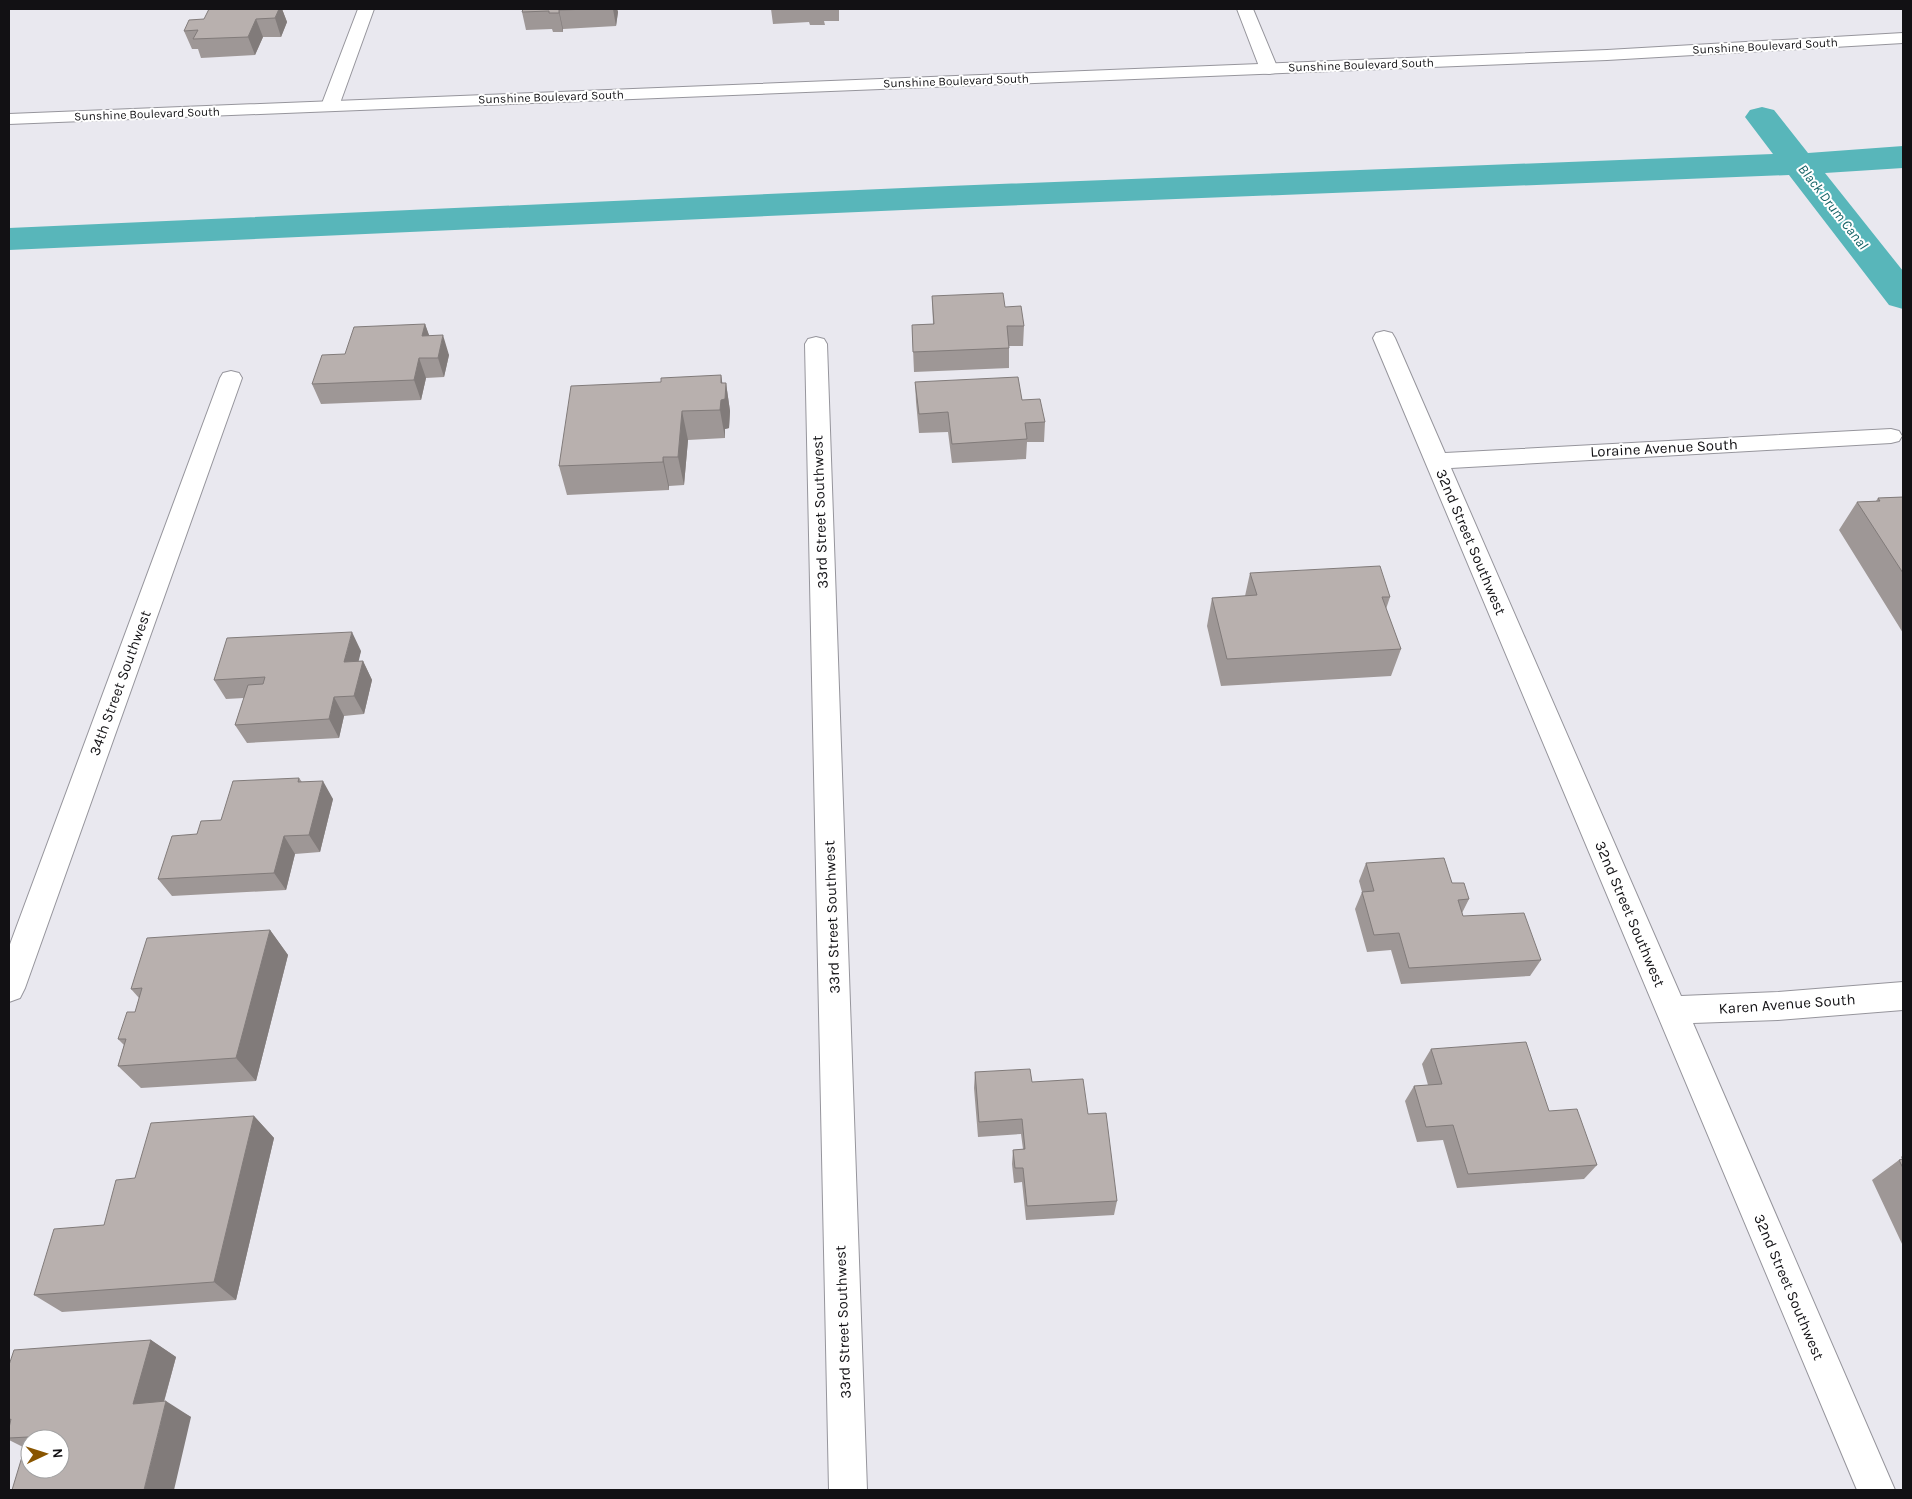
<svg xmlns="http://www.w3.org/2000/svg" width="1912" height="1499" viewBox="0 0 1912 1499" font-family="Karla,sans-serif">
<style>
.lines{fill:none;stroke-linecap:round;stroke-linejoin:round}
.canal{fill:#58b6ba;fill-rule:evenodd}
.minor-casing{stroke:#96959c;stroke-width:2}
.tertiary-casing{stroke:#96959c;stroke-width:2}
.minor{fill:#fff;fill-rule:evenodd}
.tertiary{fill:#fff;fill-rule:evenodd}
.wall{fill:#9e9796}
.shaded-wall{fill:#817b7a}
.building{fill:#b8b0ae;stroke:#817b7a;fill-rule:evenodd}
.labels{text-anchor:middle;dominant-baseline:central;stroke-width:4;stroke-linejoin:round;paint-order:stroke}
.far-street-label{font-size:12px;fill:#121114;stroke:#fff}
.far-water-label{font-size:14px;font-style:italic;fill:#156366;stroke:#fff}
.street-label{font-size:15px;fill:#121114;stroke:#fff}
</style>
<rect width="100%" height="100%" fill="#e9e8ef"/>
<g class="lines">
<!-- canal -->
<path class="canal" d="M 1762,107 L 1774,110 L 1808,153 L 1903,146 L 1903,168 L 1825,173 L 1903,271 L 1903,309 L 1889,305 L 1789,175 L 949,208 L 9,250 L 9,228 L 949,186 L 1773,154 L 1745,117 L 1750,110 Z"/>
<!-- minor casing -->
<g class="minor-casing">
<path id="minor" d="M 358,9 L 374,9 L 339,106 L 336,110 L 330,111 L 324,110 L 321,106 Z
M 1237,9 L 1253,9 L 1278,69 L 1275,73 L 1269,74 L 1263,73 L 1260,69 Z
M 1384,331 L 1392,333 L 1395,338 L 1445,453 L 1891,429 L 1899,431 L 1902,436 L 1899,441 L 1891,443 L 1451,468 L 1681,996 L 1778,992 L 1903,982 L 1903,1010 L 1778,1020 L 1693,1023 L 1895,1490 L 1857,1490 L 1373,338 L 1376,333 Z
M 816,337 L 824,339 L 827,344 L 867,1490 L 829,1490 L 805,344 L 808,339 Z
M 231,371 L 239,373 L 242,378 L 25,988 L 20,998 L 9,1002 L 9,947 L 220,378 L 223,373 Z"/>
</g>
<!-- tertiary casing -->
<g class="tertiary-casing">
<path id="tertiary" d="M 1903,33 L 1903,43 L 1607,60 L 9,124 L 9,114 L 1607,50 Z"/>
</g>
<!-- minor -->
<use href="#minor" class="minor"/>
<!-- tertiary -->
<use href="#tertiary" class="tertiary"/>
</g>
<!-- wall -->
<path class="wall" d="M 282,9 L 287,22 L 281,37 L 263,37 L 255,55 L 201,58 L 198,49 L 192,49 L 184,31 L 204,19 Z
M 523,9 L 617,9 L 618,12 L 616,26 L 563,29 L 563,32 L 553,32 L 552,29 L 526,30 L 522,12 Z
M 771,9 L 839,9 L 839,21 L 824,21 L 825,25 L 810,25 L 809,22 L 773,24 Z
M 932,296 L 1024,326 L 1023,346 L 1009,346 L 1009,368 L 914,372 L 912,325 L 933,324 Z
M 425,324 L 429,336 L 449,355 L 444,377 L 426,378 L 421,400 L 321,404 L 312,384 L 345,354 Z
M 721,375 L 722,383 L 726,383 L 730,411 L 729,428 L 725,429 L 725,438 L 688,440 L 684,485 L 669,486 L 669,490 L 567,495 L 559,466 L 661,382 Z
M 915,382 L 1022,400 L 1045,422 L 1044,442 L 1027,442 L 1026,459 L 952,463 L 948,432 L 919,433 L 916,402 Z
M 1903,497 L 1903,633 L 1839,530 L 1857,502 L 1876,501 L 1878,498 Z
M 1250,573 L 1390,597 L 1386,609 L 1401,649 L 1391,676 L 1221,686 L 1207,626 L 1212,598 L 1245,596 Z
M 361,651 L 358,661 L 363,661 L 372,680 L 364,714 L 344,716 L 339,738 L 247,743 L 235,725 L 244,698 L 226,699 L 214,680 Z
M 299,778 L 302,782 L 333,799 L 320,852 L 295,854 L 286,890 L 172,896 L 158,879 L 197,834 L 221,820 Z
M 1366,863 L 1452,883 L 1469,899 L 1462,913 L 1463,916 L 1541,960 L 1530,976 L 1401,984 L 1391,950 L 1367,952 L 1355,909 L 1362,892 L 1359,881 Z
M 270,930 L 288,955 L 256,1081 L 141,1088 L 118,1066 L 124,1045 L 118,1039 L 135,1012 L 139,998 L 131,989 Z
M 1431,1049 L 1549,1111 L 1597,1165 L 1584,1179 L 1457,1188 L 1443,1140 L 1417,1142 L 1405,1101 L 1414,1086 L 1428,1085 L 1422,1064 Z
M 975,1072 L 1032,1082 L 1088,1114 L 1117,1201 L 1114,1215 L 1026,1220 L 1022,1182 L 1014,1183 L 1012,1164 L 1013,1150 L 1023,1149 L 1021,1134 L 978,1137 L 974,1088 Z
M 254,1116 L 274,1138 L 236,1300 L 62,1312 L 34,1295 L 104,1225 L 135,1178 Z
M 1903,1155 L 1903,1246 L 1872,1180 L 1899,1160 L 1902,1159 L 1901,1157 Z
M 151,1340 L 176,1357 L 164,1402 L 191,1417 L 25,1448 L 9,1440 L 9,1365 Z"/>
<!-- shaded-wall -->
<path class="shaded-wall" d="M 279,9 L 282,9 L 287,22 L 281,37 L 275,18 Z
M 613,9 L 617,9 L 618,12 L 616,26 Z
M 559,10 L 563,29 L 563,32 L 559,13 Z
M 256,19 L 263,37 L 255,55 L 248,37 Z
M 425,324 L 432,343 L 422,336 Z
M 443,335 L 449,355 L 444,377 L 438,358 Z
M 419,358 L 426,378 L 421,400 L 414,380 Z
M 721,375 L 725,399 L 726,383 L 730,411 L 729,428 L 725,429 L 725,438 L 720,410 Z
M 682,411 L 688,440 L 684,485 L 678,457 Z
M 663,457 L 669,486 L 669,490 L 663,462 Z
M 352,632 L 361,651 L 354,681 L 344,662 Z
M 363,661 L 372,680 L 364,714 L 354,696 Z
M 334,697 L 344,716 L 339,738 L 329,719 Z
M 323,781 L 333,799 L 320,852 L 309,835 Z
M 284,836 L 295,854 L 286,890 L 274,873 Z
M 270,930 L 288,955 L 256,1081 L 236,1058 Z
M 254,1116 L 274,1138 L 236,1300 L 214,1282 Z
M 151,1340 L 176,1357 L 159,1419 L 133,1404 Z
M 166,1401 L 191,1417 L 174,1490 L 144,1490 Z"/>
<!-- building -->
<path class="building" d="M 209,9 L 279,9 L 275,18 L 256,19 L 248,37 L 193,39 L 198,30 L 184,31 L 189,20 L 204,19 Z
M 523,9 L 592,9 L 559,10 L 559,13 L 549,13 L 549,11 L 522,12 Z
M 1003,293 L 1005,307 L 1021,306 L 1024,326 L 1007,326 L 1009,348 L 913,352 L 912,325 L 934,324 L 932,296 Z
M 425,324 L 422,336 L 443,335 L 438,358 L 419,358 L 414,380 L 312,384 L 322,355 L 345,354 L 354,327 Z
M 721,375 L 721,383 L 726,383 L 725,399 L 721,400 L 720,410 L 682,411 L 678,457 L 663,457 L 663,462 L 559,466 L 571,386 L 661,382 L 661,378 Z
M 1018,377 L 1022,400 L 1040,399 L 1045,422 L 1025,423 L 1027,439 L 952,444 L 948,412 L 919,414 L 915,382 Z
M 1903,497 L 1903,573 L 1857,502 L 1880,501 L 1878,498 Z
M 1380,566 L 1390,597 L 1382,597 L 1401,649 L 1227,659 L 1212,598 L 1257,595 L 1250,573 Z
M 352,632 L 344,662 L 363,661 L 354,696 L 334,697 L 329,719 L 235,725 L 248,685 L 263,684 L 265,677 L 214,680 L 227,638 Z
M 299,778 L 298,782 L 323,781 L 309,835 L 284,836 L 274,873 L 158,879 L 172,836 L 197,834 L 201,821 L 221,820 L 233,781 Z
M 1444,858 L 1452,883 L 1464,883 L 1469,899 L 1458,900 L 1463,916 L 1524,913 L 1541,960 L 1409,968 L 1399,933 L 1374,935 L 1362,892 L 1374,891 L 1366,863 Z
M 270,930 L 236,1058 L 118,1066 L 126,1039 L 118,1039 L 127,1012 L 135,1012 L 142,988 L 131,989 L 147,938 Z
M 1526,1042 L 1549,1111 L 1577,1109 L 1597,1165 L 1468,1174 L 1453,1125 L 1426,1127 L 1414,1086 L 1442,1084 L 1431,1049 Z
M 1030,1069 L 1032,1082 L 1083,1079 L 1088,1114 L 1106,1113 L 1117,1201 L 1027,1206 L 1023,1168 L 1015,1168 L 1013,1150 L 1025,1149 L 1022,1119 L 979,1122 L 975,1072 Z
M 254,1116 L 214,1282 L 34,1295 L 54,1229 L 104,1225 L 116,1180 L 135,1178 L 151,1123 Z
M 1903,1159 L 1903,1168 L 1899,1160 Z
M 151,1340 L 133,1404 L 166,1401 L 144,1490 L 12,1490 L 28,1437 L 9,1438 L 9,1428 L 11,1419 L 9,1420 L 9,1365 L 14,1350 ZM 30,1439 L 60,1439 L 60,1469 L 30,1469 Z"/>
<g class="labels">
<!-- far-street labels -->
<g class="far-street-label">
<text transform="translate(1765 46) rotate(-3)">Sunshine Boulevard South</text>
<text transform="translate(1361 65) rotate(-2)">Sunshine Boulevard South</text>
<text transform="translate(956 81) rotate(-2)">Sunshine Boulevard South</text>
<text transform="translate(551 97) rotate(-2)">Sunshine Boulevard South</text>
<text transform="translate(147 114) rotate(-2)">Sunshine Boulevard South</text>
</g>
<!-- far-water labels -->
<g class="far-water-label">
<text transform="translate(1833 207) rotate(52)">Black Drum Canal</text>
</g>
<!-- street labels -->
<g class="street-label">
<text transform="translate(1664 448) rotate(-3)">Loraine Avenue South</text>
<text transform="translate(820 512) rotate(-92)">33rd Street Southwest</text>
<text transform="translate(1471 542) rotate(67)">32nd Street Southwest</text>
<text transform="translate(120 683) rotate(-70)">34th Street Southwest</text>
<text transform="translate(1630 914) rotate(67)">32nd Street Southwest</text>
<text transform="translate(832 917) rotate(-92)">33rd Street Southwest</text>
<text transform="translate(1787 1004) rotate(-4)">Karen Avenue South</text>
<text transform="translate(1789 1287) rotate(67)">32nd Street Southwest</text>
<text transform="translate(843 1322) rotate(-92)">33rd Street Southwest</text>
</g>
</g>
<!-- border -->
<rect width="1912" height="1499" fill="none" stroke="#121114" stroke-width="20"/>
<!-- north arrow -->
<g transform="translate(45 1454) rotate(86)"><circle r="24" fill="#ffffff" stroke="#a0a0a1"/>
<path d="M0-4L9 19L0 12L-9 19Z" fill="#895500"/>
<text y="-8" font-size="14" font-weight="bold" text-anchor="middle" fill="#121114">N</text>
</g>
</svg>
